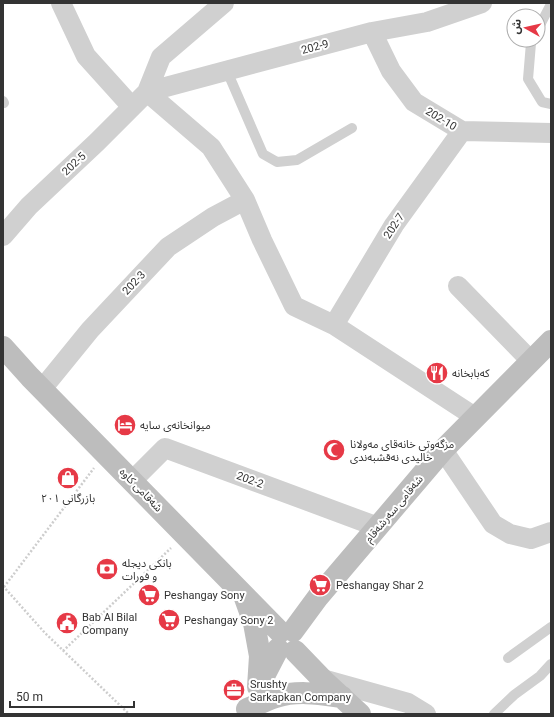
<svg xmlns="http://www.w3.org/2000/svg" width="554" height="717" viewBox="0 0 554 717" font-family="Roboto,'Noto Sans Arabic',sans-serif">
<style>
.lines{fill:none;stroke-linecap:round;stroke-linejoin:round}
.path{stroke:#cdcdcd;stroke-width:2.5;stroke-dasharray:2 2;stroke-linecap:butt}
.lane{stroke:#d0d0d0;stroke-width:10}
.street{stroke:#d0d0d0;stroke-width:20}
.secondary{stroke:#bdbdbd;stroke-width:22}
.labels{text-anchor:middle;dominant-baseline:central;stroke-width:4;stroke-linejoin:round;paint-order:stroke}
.street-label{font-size:11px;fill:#333;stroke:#fff}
.poi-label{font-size:11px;fill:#333;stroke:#fff;text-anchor:start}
</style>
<rect width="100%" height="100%" fill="#fff"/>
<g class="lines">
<!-- path -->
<path class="path" d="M 3,586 L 45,633 L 129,714
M 4,587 L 94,468
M 63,651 L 171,548"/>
<!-- lane -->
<path class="lane" d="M 538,29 L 551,4
M 533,40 L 531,43 L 528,79 L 542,102 L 551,104
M 227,71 L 263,154 L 277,162 L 297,160 L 352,128
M 3,101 L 4,103
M 508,658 L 551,627
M 494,714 L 514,695 L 540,676 L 551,664"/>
<!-- street -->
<path class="street" d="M 61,3 L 86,56 L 132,107
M 372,32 L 391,71 L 414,102 L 462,131 L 551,133
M 147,92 L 211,147 L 245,200 L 262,240 L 294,306 L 334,325 L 475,417
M 147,92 L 372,32 L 427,22 L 482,3
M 3,236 L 29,206 L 97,142 L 147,92 L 161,57 L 224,3
M 458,286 L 531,361
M 334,325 L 394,225 L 462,131
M 42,389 L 90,330 L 168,247 L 213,217 L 245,200
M 443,450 L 493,524 L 510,534 L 531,539 L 551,532
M 132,481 L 165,448 L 378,527
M 322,679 L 408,703 L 426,714"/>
<!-- secondary -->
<path class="secondary" d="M 3,347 L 30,377 L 280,632
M 245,598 L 254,623 L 260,656 L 258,687
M 293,631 L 318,597 L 443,450 L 551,341
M 295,651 L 322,679 L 360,714
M 262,680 L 278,649
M 247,709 C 257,705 266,700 276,697 C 298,690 320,694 342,697"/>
</g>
<!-- icons -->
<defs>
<g id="restaurant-disc" transform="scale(1.15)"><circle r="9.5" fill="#e63946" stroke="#fff"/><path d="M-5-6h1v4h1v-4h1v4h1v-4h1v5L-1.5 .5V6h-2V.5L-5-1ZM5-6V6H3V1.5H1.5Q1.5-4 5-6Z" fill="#fff"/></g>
<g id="hotel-disc" transform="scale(1.15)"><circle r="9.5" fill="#e63946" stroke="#fff"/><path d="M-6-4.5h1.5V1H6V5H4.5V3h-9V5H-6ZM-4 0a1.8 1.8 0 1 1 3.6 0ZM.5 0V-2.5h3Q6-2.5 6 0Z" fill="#fff"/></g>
<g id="mosque-disc" transform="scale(1.15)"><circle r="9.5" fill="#e63946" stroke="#fff"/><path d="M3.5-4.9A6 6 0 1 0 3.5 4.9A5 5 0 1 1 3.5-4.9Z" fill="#fff"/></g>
<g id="shop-disc" transform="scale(1.15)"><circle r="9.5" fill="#e63946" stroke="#fff"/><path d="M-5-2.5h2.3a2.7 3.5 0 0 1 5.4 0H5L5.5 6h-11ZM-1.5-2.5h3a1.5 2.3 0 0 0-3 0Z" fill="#fff"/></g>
<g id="bank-disc" transform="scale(1.15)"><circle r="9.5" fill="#e63946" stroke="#fff"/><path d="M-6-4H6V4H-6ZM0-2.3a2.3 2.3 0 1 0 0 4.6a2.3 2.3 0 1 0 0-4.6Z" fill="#fff"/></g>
<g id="supermarket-disc" transform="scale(1.15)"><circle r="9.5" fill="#e63946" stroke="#fff"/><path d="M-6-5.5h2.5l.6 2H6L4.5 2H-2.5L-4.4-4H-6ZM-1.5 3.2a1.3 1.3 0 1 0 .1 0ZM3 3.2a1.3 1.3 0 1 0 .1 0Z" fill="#fff"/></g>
<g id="civic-disc" transform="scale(1.15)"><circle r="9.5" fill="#e63946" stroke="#fff"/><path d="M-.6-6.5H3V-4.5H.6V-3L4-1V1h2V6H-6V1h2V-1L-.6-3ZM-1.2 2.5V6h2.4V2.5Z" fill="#fff"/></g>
<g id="office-disc" transform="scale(1.15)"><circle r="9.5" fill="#e63946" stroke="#fff"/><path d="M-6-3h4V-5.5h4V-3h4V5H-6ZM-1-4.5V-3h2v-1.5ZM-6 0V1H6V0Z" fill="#fff"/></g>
</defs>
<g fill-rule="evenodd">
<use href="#restaurant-disc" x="437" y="373"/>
<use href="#hotel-disc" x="125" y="425"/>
<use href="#mosque-disc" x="334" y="450"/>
<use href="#shop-disc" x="68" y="478"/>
<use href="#bank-disc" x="107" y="569"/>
<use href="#supermarket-disc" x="320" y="585"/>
<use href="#supermarket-disc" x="149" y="595"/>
<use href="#supermarket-disc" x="169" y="620"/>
<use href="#civic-disc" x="67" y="623"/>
<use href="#office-disc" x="234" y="690"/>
</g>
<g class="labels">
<!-- street labels -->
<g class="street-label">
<text transform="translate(315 47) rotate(-15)">202-9</text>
<text transform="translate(441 119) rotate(31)">202-10</text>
<text transform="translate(74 164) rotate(-43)">202-5</text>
<text transform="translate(394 226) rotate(-57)">202-7</text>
<text transform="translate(134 283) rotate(-47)">202-3</text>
<text transform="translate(250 480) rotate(20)">202-2</text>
<text transform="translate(141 490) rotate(46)">شەقامی کاوە</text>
<text transform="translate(394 509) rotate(-50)">شەقامی سەرشەقام</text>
</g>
<!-- poi labels -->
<g class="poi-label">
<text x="452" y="373">کەبابخانە</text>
<text x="140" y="425">میوانخانەی سایە</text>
<text x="350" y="444">مزگەوتی خانەقای مەولانا<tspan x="350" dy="13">خالیدی نەقشبەندی</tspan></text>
<text x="68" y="498" text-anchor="middle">بازرگانی ٢٠١</text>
<text x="122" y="563">بانکی دیجلە<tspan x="122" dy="13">و فورات</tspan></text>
<text x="336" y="585">Peshangay Shar 2</text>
<text x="164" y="595">Peshangay Sony</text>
<text x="82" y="617">Bab Al Bilal<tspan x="82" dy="13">Company</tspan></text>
<text x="184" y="620">Peshangay Sony 2</text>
<text x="250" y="684">Srushty<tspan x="250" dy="13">Sarkapkan Company</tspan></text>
</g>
</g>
<!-- border -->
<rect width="554" height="717" fill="none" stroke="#333333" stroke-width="8"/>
<!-- north arrow -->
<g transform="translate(526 28) rotate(278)"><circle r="19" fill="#ffffff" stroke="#adadad"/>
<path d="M0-3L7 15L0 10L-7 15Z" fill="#e63946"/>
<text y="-6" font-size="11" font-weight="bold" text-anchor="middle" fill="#333333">ش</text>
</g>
<!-- scale -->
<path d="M10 701v6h124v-6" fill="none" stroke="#333333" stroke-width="2"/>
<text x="16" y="701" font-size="12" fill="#333333" stroke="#ffffff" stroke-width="3" paint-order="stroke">50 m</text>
</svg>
